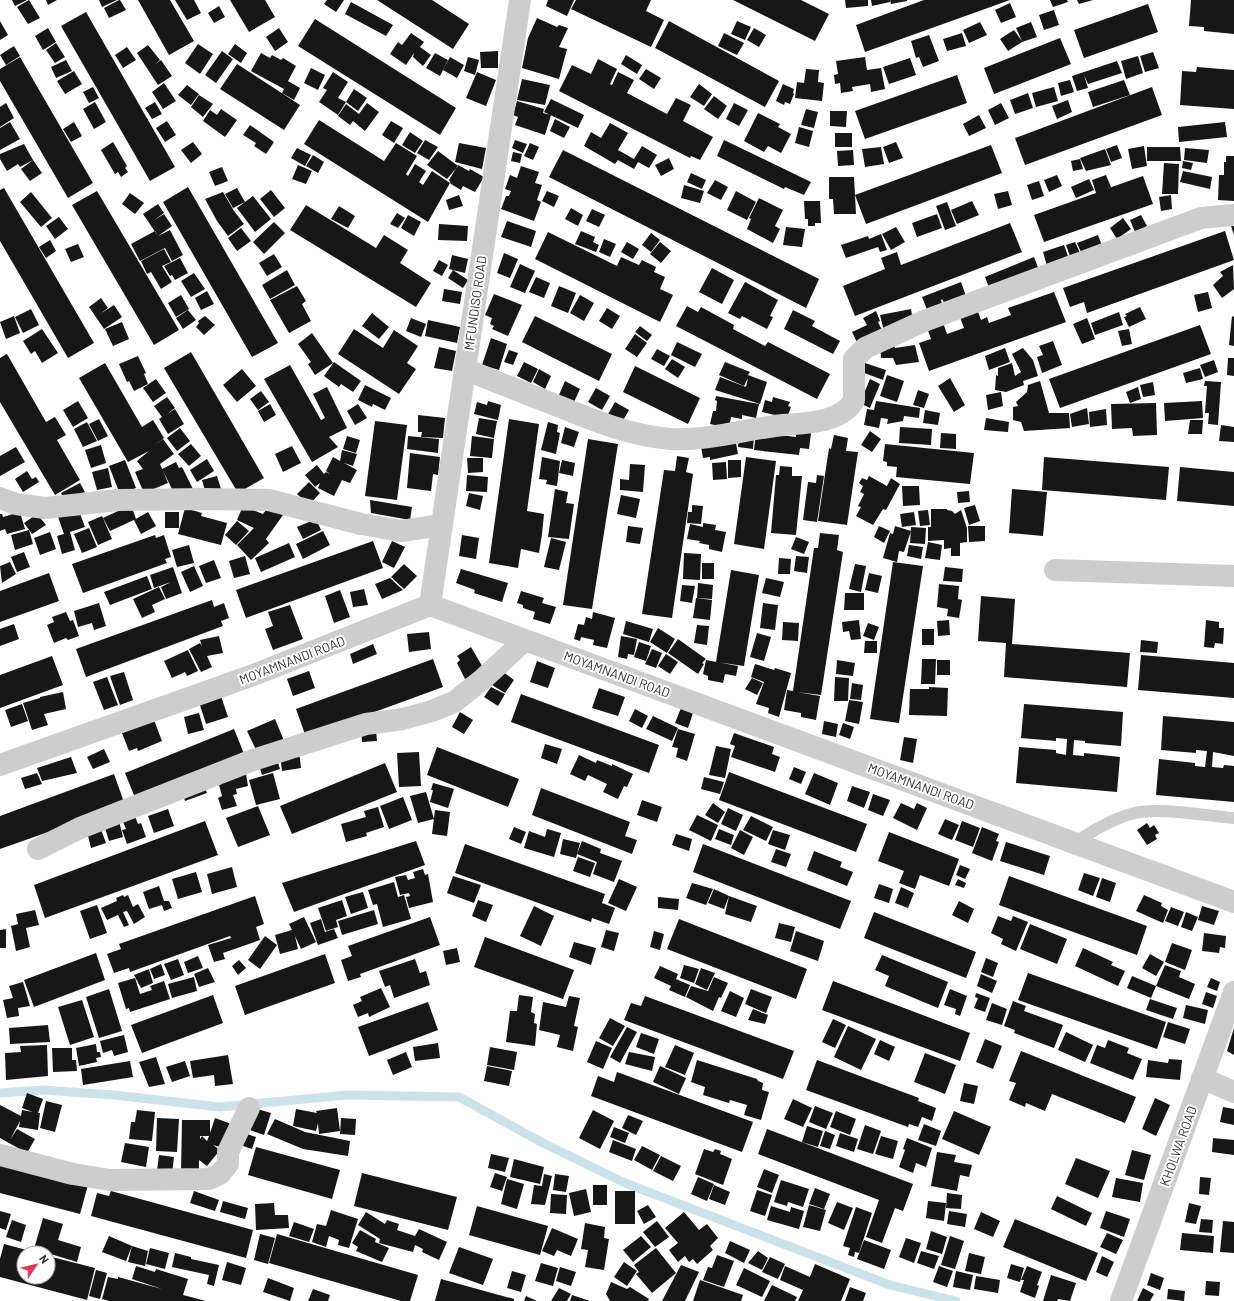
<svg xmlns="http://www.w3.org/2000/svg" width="1234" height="1301" viewBox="0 0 1234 1301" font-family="Barlow,sans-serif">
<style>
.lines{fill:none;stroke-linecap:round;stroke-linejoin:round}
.stream{stroke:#cce2eb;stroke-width:9}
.building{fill:#171717;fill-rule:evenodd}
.lane{stroke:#cdcdcd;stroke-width:12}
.street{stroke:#cdcdcd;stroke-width:22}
.labels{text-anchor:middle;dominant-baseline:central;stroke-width:4;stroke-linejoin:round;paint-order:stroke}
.street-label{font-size:13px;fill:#303030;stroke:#fff}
</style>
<rect width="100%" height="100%" fill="#fff"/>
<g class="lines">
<!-- stream -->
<path class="stream" d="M 0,1093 L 43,1090 L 114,1095 L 220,1107 L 348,1095 L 459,1097 L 543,1143 L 625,1183 L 890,1285 L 956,1301"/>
</g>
<!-- building -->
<path class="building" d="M 12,0 L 27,0 L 15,6 Z
M 29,0 L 40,18 L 28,24 L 17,7 Z
M 46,0 L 57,0 L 48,5 Z
M 99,0 L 117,0 L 102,7 Z
M 119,0 L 120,0 L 126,10 L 109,18 L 104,8 Z
M 138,0 L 170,0 L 194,41 L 169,55 Z
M 175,0 L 194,0 L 201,13 L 187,20 Z
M 230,0 L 265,0 L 275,17 L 249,32 Z
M 327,0 L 344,0 L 336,12 L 324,4 Z
M 377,0 L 432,0 L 469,24 L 453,49 Z
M 548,0 L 574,0 L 567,16 L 546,6 Z
M 576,0 L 651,0 L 646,11 L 664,20 L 651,47 L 571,9 Z
M 733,0 L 801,0 L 829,14 L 815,41 Z
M 845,0 L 868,0 L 868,6 L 846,8 Z
M 871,0 L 890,0 L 890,2 L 872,6 Z
M 890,0 L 907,0 L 907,1 L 891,4 Z
M 924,0 L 1010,0 L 865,52 L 856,25 Z
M 1050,0 L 1067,0 L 1068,2 L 1053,7 Z
M 1077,0 L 1093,0 L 1079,4 Z
M 1191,0 L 1234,0 L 1234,34 L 1204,31 L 1204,27 L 1189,26 Z
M 351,2 L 393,25 L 386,36 L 345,14 Z
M 1010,3 L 1016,17 L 1001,23 L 995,10 Z
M 1148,4 L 1158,32 L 1084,58 L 1074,30 Z
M 219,6 L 225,17 L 214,23 L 208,13 Z
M 1054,10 L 1059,25 L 1044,30 L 1039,15 Z
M 86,12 L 175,167 L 150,181 L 61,26 Z
M 537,18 L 557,27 L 559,25 L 568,28 L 559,47 L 567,49 L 559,79 L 522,68 L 528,38 Z
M 315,19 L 456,108 L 440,135 L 298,46 Z
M 0,21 L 8,35 L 0,40 Z
M 669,21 L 779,81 L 765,107 L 655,48 Z
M 737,21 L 751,27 L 745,40 L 731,34 Z
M 980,22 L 987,35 L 969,43 L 963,30 Z
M 1031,22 L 1037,37 L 1022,42 L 1008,51 L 1000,39 L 1014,30 L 1022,41 L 1016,28 Z
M 48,28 L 56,42 L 43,50 L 35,36 Z
M 279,28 L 288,42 L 275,51 L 266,37 Z
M 754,28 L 766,35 L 759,47 L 747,40 Z
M 411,33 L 424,42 L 420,47 L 431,55 L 423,66 L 413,57 L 414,53 L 406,65 L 390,54 L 398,42 L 402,45 Z
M 724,33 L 744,43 L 737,55 L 718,46 Z
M 962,33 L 966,46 L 947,51 L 943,39 Z
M 929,35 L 939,61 L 923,67 L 919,57 L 916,58 L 911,41 Z
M 1060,38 L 1071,64 L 994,94 L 984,68 Z
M 56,43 L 65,57 L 55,63 L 46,50 Z
M 198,44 L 213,54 L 200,74 L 185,63 Z
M 235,44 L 247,53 L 241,63 L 228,54 Z
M 148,45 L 160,60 L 154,65 L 161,60 L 172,76 L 158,85 L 137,53 Z
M 14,46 L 20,56 L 6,65 L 0,55 Z
M 127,47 L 136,60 L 123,68 L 115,55 Z
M 222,51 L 233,59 L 216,83 L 205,75 Z
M 498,51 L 498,68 L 481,68 L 480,52 Z
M 1153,52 L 1159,68 L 1145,72 L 1140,56 Z
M 261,53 L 270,58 L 272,55 L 281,60 L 283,58 L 296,66 L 288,81 L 300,88 L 294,100 L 282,93 L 284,89 L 251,71 Z
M 435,53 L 448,60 L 440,76 L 426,68 Z
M 626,55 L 642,65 L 637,74 L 621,64 Z
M 1138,56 L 1143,73 L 1126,79 L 1121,61 Z
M 20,57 L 93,183 L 68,198 L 0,81 L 0,69 Z
M 450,57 L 464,65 L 457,78 L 443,70 Z
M 468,57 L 479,60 L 475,75 L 464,71 Z
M 865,57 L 867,70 L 881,68 L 885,89 L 871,92 L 870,84 L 852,87 L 853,91 L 841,93 L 840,83 L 835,84 L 834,75 L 838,74 L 836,61 Z
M 910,58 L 916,75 L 889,84 L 883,67 Z
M 598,59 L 617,69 L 610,84 L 612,85 L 618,72 L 634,80 L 627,93 L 667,114 L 676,98 L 691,105 L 683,121 L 713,137 L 700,160 L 691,156 L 690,158 L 559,91 L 572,65 L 591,74 Z
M 66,60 L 72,71 L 56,78 L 51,67 Z
M 1117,61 L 1122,73 L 1088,84 L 1084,75 L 1088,88 L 1077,91 L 1072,76 Z
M 237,64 L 300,105 L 284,130 L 220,89 Z
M 1197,67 L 1234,70 L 1234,109 L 1180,105 L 1182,71 L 1196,72 Z
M 311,68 L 325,75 L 318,90 L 304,83 Z
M 646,69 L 661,78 L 654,89 L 639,79 Z
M 806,69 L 819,70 L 818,82 L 824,83 L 822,101 L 795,98 L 797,82 L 804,83 Z
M 74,71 L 82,84 L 65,94 L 57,81 Z
M 333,72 L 348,82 L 338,98 L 346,102 L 338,115 L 319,102 L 327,90 L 323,88 Z
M 477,72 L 496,80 L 486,106 L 466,98 Z
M 957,75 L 967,103 L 865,139 L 855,111 Z
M 522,79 L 550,85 L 545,105 L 517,100 Z
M 1070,80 L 1074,92 L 1061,96 L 1058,83 Z
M 1124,80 L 1130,95 L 1093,107 L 1088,92 Z
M 164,83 L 176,101 L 163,109 L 152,92 Z
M 699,84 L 712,94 L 704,106 L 690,97 Z
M 783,84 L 794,89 L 793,93 L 794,94 L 790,104 L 785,102 L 784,105 L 776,101 Z
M 187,85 L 199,94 L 191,105 L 178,95 Z
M 93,87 L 99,98 L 89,103 L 83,92 Z
M 1054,87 L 1058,101 L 1036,107 L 1032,93 Z
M 1152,87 L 1162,115 L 1025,165 L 1015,138 Z
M 354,89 L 367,98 L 358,111 L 346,102 Z
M 1028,93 L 1033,108 L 1015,114 L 1010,100 Z
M 199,95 L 213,104 L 203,117 L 191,107 Z
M 714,96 L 727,106 L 718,119 L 704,109 Z
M 551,99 L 584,115 L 578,128 L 544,112 Z
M 1068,100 L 1072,112 L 1057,119 L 1052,106 Z
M 517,101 L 544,109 L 543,113 L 551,115 L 545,135 L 515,125 L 518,117 L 513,115 Z
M 95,102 L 106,122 L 94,129 L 83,109 Z
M 155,102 L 162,114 L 152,119 L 145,108 Z
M 6,103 L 14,118 L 0,127 L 0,107 Z
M 367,103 L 379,112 L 365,131 L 353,121 L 350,125 L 338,116 L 346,104 L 359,114 Z
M 734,103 L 748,110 L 739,126 L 726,119 Z
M 1001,103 L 1009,118 L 995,125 L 988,110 Z
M 221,109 L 237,120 L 225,137 L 203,121 L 210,110 L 217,115 Z
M 806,109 L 818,112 L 814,128 L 801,125 Z
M 830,111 L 847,111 L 846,127 L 830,126 Z
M 758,113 L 780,124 L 778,127 L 791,134 L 781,153 L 768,146 L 764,152 L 744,141 Z
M 979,115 L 986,128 L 969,136 L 963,124 Z
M 555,119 L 570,127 L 564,138 L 550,131 Z
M 319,120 L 384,161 L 396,143 L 417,156 L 406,174 L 408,176 L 415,164 L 426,171 L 419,182 L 423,185 L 432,171 L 450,183 L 428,222 L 304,144 Z
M 167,121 L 176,135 L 165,142 L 156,128 Z
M 391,121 L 403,128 L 394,143 L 382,135 Z
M 10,122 L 20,139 L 0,150 L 0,128 Z
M 74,122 L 82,136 L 71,142 L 63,129 Z
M 1225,122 L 1227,137 L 1179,142 L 1178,127 Z
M 610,123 L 628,133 L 618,150 L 634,159 L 642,146 L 657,155 L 649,168 L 638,162 L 634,169 L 618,160 L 615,164 L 584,146 L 591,132 L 601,138 Z
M 250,125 L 274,142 L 266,154 L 254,146 L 256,143 L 243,135 Z
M 799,127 L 813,131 L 809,147 L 795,143 Z
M 410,132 L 423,141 L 415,153 L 402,145 Z
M 835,133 L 852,133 L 852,147 L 835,147 Z
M 425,140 L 438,147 L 429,160 L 417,153 Z
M 515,140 L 527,144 L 523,153 L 512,148 Z
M 724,140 L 811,182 L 804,195 L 785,187 L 784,189 L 717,156 Z
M 113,142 L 127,166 L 125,168 L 128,172 L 121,177 L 118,172 L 115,174 L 101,150 Z
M 193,142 L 202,154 L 191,163 L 181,150 Z
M 896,142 L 903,158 L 889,163 L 883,147 Z
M 459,143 L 486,148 L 482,169 L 455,162 Z
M 530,143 L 539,147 L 533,160 L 524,156 Z
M 24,144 L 33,160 L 20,167 L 18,164 L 7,171 L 0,159 L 0,154 Z
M 991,145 L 1002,173 L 866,224 L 855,195 Z
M 1117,145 L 1122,158 L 1111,162 L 1106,149 Z
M 1144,146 L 1147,166 L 1132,169 L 1128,149 Z
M 881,147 L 884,164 L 865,167 L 862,149 Z
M 1147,147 L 1180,147 L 1181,161 L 1147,161 Z
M 297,148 L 311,155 L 305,166 L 291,158 Z
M 1185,148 L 1209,150 L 1207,163 L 1184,160 Z
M 1105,149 L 1111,165 L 1086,171 L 1080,158 Z
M 563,150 L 819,279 L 806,308 L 549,177 Z
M 853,150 L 854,165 L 838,166 L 837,151 Z
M 438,151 L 458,166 L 447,179 L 427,165 Z
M 513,152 L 522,154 L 520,163 L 511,161 Z
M 313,155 L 324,162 L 318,173 L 306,166 Z
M 1226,156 L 1234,156 L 1234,201 L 1218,200 L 1219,175 L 1224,175 L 1224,162 L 1226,162 Z
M 669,158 L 674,169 L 661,176 L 655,165 Z
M 1080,159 L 1083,169 L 1073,171 L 1071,161 Z
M 33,160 L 42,173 L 30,181 L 21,169 Z
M 1183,161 L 1193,163 L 1191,170 L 1182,168 Z
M 1164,163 L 1179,164 L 1178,194 L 1162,194 Z
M 298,165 L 312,171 L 306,184 L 292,179 Z
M 458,165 L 469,171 L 470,169 L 484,177 L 475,192 L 463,186 L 461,190 L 451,184 L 449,180 Z
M 521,166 L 539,172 L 535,183 L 542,185 L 537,200 L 541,202 L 534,221 L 501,209 L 506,196 L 509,196 L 511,191 L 505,189 L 510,175 L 517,178 Z
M 222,167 L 228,181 L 215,186 L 209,172 Z
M 1183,171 L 1212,177 L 1210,189 L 1180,182 Z
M 691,173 L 706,180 L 702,189 L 687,182 Z
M 1057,175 L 1062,186 L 1049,192 L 1044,180 Z
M 1106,175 L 1111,187 L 1106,189 L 1143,176 L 1153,204 L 1044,242 L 1034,215 L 1096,193 L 1092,180 Z
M 829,177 L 854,177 L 856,214 L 834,214 L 833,199 L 829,199 Z
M 1089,179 L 1094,190 L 1076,198 L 1071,187 Z
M 715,180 L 728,187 L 721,200 L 707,193 Z
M 1039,181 L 1044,196 L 1032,200 L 1027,185 Z
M 684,185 L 704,191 L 700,203 L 681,198 Z
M 188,187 L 278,343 L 252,357 L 163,202 Z
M 4,188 L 94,343 L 68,358 L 0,241 L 0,190 Z
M 237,188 L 245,202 L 233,208 L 225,194 Z
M 271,190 L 285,208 L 274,217 L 260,199 Z
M 97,191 L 179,330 L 154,345 L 72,205 Z
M 547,191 L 559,196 L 554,207 L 542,201 Z
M 736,191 L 756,202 L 747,220 L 727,210 Z
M 1008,191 L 1012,205 L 998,209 L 994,194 Z
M 31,192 L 52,218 L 41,227 L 20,202 Z
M 223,192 L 234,211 L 244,224 L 228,236 L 217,221 L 205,199 Z
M 130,193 L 144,203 L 135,214 L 122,204 Z
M 459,195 L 463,206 L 449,210 L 446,200 Z
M 1171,195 L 1172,209 L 1161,211 L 1159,197 Z
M 253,196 L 271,219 L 255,232 L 237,208 Z
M 759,198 L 783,210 L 775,226 L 780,229 L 773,243 L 747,229 L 751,219 L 749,218 Z
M 804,201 L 820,201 L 821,223 L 815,223 L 815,226 L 808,226 L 808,219 L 805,219 Z
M 972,201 L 979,215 L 957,224 L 951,210 Z
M 947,202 L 956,226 L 945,230 L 936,206 Z
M 158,204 L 164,213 L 153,221 L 164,214 L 172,226 L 158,236 L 143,214 Z
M 306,205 L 376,248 L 384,235 L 408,250 L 400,263 L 431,283 L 416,307 L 290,230 Z
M 339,206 L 355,216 L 348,228 L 331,219 Z
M 571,208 L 583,215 L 578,226 L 565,219 Z
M 592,209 L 605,215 L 599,227 L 586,221 Z
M 397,213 L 405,218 L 398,228 L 390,224 Z
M 937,214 L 942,228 L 917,237 L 912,223 Z
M 408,215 L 421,222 L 414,236 L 401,228 Z
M 1141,215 L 1147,226 L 1135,232 L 1130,220 Z
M 59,217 L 68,229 L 55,239 L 46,226 Z
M 1123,218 L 1131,229 L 1117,239 L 1110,228 Z
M 507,221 L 536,231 L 531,247 L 501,237 Z
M 274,222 L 285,233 L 264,254 L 253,242 Z
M 1010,223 L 1022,252 L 855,316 L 843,286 L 885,269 L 881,258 L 897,252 L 901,265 Z
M 439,224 L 468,226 L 467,241 L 438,240 Z
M 1234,225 L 1234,235 L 1231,226 Z
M 786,227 L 805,229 L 802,247 L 783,245 Z
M 896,227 L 905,242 L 891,250 L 882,234 Z
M 241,228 L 251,241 L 237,251 L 228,238 Z
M 170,230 L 183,255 L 172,261 L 165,248 L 140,261 L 131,244 L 155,231 L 158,236 L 156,237 Z
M 581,231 L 595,237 L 593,242 L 599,245 L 596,252 L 575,244 Z
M 1225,231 L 1234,260 L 1087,313 L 1084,302 L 1070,307 L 1063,288 Z
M 548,232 L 617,266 L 621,257 L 639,265 L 642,260 L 656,267 L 654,272 L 665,277 L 660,289 L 673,295 L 660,322 L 535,259 Z
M 651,233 L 660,240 L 651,252 L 642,245 Z
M 881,234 L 887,250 L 880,252 L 878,247 L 846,258 L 841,245 L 868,236 L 869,239 Z
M 1098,235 L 1104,251 L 1084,259 L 1077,243 Z
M 604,239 L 616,244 L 610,257 L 599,252 Z
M 50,240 L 56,251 L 46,258 L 39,247 Z
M 627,242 L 639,249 L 633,259 L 621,252 Z
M 660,242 L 671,251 L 661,263 L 650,254 Z
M 1075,242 L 1081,255 L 1071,259 L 1066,245 Z
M 78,244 L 84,257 L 71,262 L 65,249 Z
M 1064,245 L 1069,259 L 1047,266 L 1043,252 Z
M 164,249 L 171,262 L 162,266 L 172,282 L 161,289 L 151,272 L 147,274 L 141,261 Z
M 504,253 L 518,259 L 510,278 L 497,273 Z
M 274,254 L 282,267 L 267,276 L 259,263 Z
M 452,255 L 468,259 L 465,273 L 449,269 Z
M 1034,257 L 1039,270 L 990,290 L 985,277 Z
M 180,258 L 188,273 L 175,280 L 172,275 L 170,276 L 164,266 Z
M 439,260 L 448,265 L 442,276 L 433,271 Z
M 520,264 L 535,271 L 525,293 L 510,287 Z
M 1233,265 L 1234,289 L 1222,298 L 1213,285 L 1223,276 L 1220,272 Z
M 712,268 L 734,280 L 722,304 L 699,292 Z
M 287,270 L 295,285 L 270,299 L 262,285 Z
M 453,270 L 468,280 L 463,288 L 448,278 Z
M 194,273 L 205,289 L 191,297 L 181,281 Z
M 536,277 L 550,283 L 544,298 L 529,292 Z
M 745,282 L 778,300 L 770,316 L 773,317 L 767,329 L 742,316 L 740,319 L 728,313 Z
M 961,282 L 966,296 L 945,304 L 942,299 L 941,300 L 943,307 L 928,312 L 922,297 Z
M 297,286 L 306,301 L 302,304 L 311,321 L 289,333 L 270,300 Z
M 559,286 L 576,293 L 568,313 L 551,306 Z
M 444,289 L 462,292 L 460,304 L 442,301 Z
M 207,291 L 214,304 L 201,310 L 195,298 Z
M 1054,292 L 1066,322 L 929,371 L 919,343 L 931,339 L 925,322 L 941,317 L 947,334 L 964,328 L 958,312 L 976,306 L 981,320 L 987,317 L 989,323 L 1011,315 L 1008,308 Z
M 1208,292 L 1212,308 L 1198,312 L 1194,295 Z
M 494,294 L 522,305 L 508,336 L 492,329 L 494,326 L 490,324 L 492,318 L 485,315 Z
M 181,295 L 189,309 L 176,317 L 168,303 Z
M 580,295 L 594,303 L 584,321 L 570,313 Z
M 101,298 L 108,308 L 100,314 L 114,305 L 122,317 L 104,329 L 89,307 Z
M 687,306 L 698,312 L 701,307 L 734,325 L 733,329 L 765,346 L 768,342 L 830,374 L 817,399 L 676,326 Z
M 1140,307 L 1146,319 L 1129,327 L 1124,317 L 1127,316 L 1125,314 Z
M 607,308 L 620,316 L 612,329 L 599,321 Z
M 31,309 L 39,325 L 23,333 L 15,317 Z
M 911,309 L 913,321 L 884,331 L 880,315 Z
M 188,310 L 196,320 L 183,329 L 176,318 Z
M 793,310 L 815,321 L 812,326 L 840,341 L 833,354 L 784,329 Z
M 876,311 L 880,321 L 878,322 L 883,332 L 858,344 L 852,332 L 867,325 L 863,318 Z
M 1119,312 L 1123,325 L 1095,335 L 1091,323 Z
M 372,313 L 389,327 L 379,339 L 362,326 Z
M 14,316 L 20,333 L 6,339 L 0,322 Z
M 205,316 L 215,325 L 204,335 L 196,327 L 199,323 L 198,321 Z
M 535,316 L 612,354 L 599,381 L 522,342 Z
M 1232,316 L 1234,317 L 1234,346 L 1229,345 Z
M 411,318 L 426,324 L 421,337 L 406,331 Z
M 1087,318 L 1095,339 L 1082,344 L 1073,324 Z
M 428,320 L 460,327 L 457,343 L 425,336 Z
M 122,322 L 129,339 L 113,346 L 105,329 Z
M 1200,325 L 1211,354 L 1060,408 L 1049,379 Z
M 640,326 L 652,335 L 647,341 L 635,332 Z
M 42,329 L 58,353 L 42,363 L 35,351 L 31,354 L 23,341 Z
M 354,329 L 383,348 L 394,330 L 418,346 L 407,363 L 416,369 L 399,394 L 338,354 Z
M 1129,329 L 1132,344 L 1122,346 L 1118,331 Z
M 312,333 L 333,363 L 315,375 L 308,364 L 311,362 L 298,344 Z
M 635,334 L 647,343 L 637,357 L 625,349 Z
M 491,338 L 507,344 L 499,370 L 482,365 Z
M 1053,341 L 1062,365 L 1042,373 L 1037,357 L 1043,355 L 1039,346 Z
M 677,342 L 702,354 L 695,367 L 671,355 Z
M 893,342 L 895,348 L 915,345 L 919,362 L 896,365 L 893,358 L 881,358 L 880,344 Z
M 439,347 L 456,351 L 452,371 L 434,368 Z
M 1005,348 L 1010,362 L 989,370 L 985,356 Z
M 1023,348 L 1033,360 L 1038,376 L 1023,381 L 1024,385 L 1006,392 L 995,390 L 996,375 L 998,376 L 998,368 L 1012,363 L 1015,376 L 1021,372 L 1012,354 Z
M 657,349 L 670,356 L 664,366 L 651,359 Z
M 509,350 L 518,353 L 513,365 L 504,362 Z
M 191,352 L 264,478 L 238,493 L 164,368 Z
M 7,354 L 46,422 L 55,417 L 66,435 L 57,440 L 80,480 L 55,495 L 0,402 L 0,358 Z
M 138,356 L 146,373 L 127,382 L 119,364 Z
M 1228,358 L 1234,358 L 1234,376 L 1227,375 Z
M 672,359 L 685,367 L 678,378 L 665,369 Z
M 1214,360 L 1218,372 L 1205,377 L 1200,365 Z
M 334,362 L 361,381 L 353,392 L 341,384 L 339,387 L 324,376 Z
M 524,362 L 538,369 L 531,383 L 517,376 Z
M 725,362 L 750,372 L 748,375 L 767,382 L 760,404 L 715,390 L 720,377 L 746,387 L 748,378 L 744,386 L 719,375 Z
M 862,362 L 886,370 L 883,380 L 859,371 Z
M 105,363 L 142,427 L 153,420 L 164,438 L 153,446 L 163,439 L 174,454 L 160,464 L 168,483 L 144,493 L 135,472 L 143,469 L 137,461 L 149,451 L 128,462 L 79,378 Z
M 290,365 L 321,420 L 325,418 L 313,394 L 327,387 L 347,428 L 329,437 L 338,447 L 312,462 L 264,379 Z
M 635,366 L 700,398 L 688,424 L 623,392 Z
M 1200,368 L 1203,379 L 1186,383 L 1183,373 Z
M 242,369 L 256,386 L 237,402 L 223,385 Z
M 539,369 L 551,376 L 545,389 L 533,382 Z
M 144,374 L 148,384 L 134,391 L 129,381 Z
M 887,375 L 904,381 L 897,402 L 880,396 Z
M 950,378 L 965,405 L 954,412 L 938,386 Z
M 156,379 L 166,393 L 153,402 L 143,388 Z
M 870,379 L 880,384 L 870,408 L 860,403 Z
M 565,381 L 580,389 L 574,402 L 559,395 Z
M 1040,381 L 1049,413 L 1069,413 L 1070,428 L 1024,431 L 1021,422 L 1013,420 L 1013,407 L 1018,406 L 1016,402 L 1027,392 L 1028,385 Z
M 1205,381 L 1221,382 L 1218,425 L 1208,424 L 1209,413 L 1205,413 L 1207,386 L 1204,386 Z
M 1153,382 L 1155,395 L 1143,397 L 1140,385 Z
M 365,385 L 391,398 L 385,410 L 373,404 L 372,407 L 358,400 Z
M 1138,387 L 1141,399 L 1130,403 L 1126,392 Z
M 596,388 L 610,396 L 602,410 L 588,402 Z
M 918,390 L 929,394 L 924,408 L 913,405 Z
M 261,391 L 269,402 L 258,410 L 250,399 Z
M 1001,392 L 1003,406 L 988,410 L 986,395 Z
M 716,396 L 759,404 L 756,418 L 742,415 L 742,419 L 731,417 L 729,428 L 710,424 L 713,411 L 716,411 L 717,401 L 715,400 Z
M 167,397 L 175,408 L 167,414 L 175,409 L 184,424 L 168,434 L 159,419 L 162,417 L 154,406 Z
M 773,397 L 790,402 L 788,406 L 791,407 L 787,418 L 762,412 L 765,400 L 772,402 Z
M 78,401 L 88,418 L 73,427 L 63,410 Z
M 488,401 L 501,405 L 498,420 L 474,414 L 477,402 L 487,405 Z
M 876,401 L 920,408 L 919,418 L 904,416 L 903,421 L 887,424 L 888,419 L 881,418 L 879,428 L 864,425 L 867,409 L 874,410 Z
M 1202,401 L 1203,418 L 1165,421 L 1164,403 Z
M 615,402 L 629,410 L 621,424 L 607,416 Z
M 1156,403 L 1157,435 L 1133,436 L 1132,428 L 1112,429 L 1111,404 Z
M 270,404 L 276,415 L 264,422 L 258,411 Z
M 358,404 L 367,418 L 355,425 L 347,411 Z
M 1087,408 L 1089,424 L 1072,427 L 1070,414 Z
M 1106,409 L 1107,425 L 1090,427 L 1089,412 Z
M 925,410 L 940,413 L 938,425 L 923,423 Z
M 418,415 L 445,418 L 443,438 L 421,437 L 422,432 L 418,432 Z
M 479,418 L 497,421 L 494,438 L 476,434 Z
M 986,418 L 1009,422 L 1008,432 L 984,430 Z
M 99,419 L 108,436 L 98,441 L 89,424 Z
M 509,419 L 539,424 L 527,511 L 544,514 L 542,534 L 539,553 L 521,549 L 518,568 L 489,563 Z
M 1190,420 L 1203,420 L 1202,434 L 1188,434 Z
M 375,421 L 407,425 L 397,500 L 365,496 Z
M 87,422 L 97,441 L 83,447 L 74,429 Z
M 548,422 L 558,425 L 557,432 L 560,433 L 556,454 L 541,450 Z
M 1221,425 L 1234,427 L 1234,442 L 1219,441 Z
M 565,427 L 579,432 L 574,447 L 561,443 Z
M 900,427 L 932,429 L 931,445 L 899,443 Z
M 180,428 L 190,441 L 177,451 L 167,438 Z
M 796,431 L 811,433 L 809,449 L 800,448 L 799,455 L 754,450 L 756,432 L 796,437 Z
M 870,431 L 881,439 L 872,452 L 861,445 Z
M 941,433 L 956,434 L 956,449 L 940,448 Z
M 739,434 L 754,436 L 753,449 L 738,447 Z
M 834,435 L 848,438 L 846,451 L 858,452 L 847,525 L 818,521 L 829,448 L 831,449 Z
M 347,436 L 360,440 L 356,453 L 343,449 Z
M 408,436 L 439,439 L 438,453 L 407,449 Z
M 472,436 L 494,439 L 492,458 L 470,456 Z
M 735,438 L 738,454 L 710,460 L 710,457 L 703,458 L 701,447 Z
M 588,439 L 618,444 L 592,609 L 563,605 Z
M 191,444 L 201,456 L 189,466 L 178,454 Z
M 885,444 L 974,453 L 970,484 L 896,477 L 897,467 L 887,466 L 887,462 L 883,461 Z
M 101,445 L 106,463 L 91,468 L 85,450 Z
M 292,446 L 301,463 L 283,472 L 275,454 Z
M 16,447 L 25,462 L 0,476 L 0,456 Z
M 342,450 L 357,454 L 353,466 L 344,463 L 357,470 L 350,483 L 342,480 L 334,496 L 318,488 L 320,483 L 315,487 L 305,475 L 317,465 L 324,474 L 326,472 L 330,474 L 326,471 L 333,457 L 340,461 Z
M 410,453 L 440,457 L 438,475 L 433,474 L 431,491 L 407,488 Z
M 677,456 L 689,458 L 686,472 L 693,474 L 672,618 L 642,614 L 664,470 L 675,471 Z
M 542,457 L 560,461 L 557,486 L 546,484 L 547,480 L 539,479 Z
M 746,457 L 776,461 L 764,549 L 734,544 Z
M 1044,457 L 1169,467 L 1166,500 L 1042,490 Z
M 467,458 L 483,458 L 483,472 L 468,473 Z
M 207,459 L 214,471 L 197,482 L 190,470 Z
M 125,460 L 136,488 L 120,494 L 109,466 Z
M 562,460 L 575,463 L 573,476 L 559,473 Z
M 728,460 L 741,460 L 741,477 L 728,478 Z
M 176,462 L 179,468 L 182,467 L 194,491 L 177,499 L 162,469 Z
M 726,462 L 727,479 L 713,480 L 712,463 Z
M 630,464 L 645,465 L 643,492 L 620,490 L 620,479 L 629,480 Z
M 780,466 L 792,467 L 792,476 L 802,476 L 796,535 L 771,533 L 776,475 L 779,475 Z
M 1180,467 L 1234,472 L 1234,506 L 1177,501 Z
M 108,468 L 112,487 L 97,490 L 92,472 Z
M 27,471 L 32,479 L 36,477 L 39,482 L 23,492 L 15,479 Z
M 467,475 L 488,477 L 487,492 L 466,491 Z
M 817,475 L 824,476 L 817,522 L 803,520 L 808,482 L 816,483 Z
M 217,476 L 221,489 L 206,494 L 202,480 Z
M 869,476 L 887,486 L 891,478 L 900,484 L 886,510 L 883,509 L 873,525 L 856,516 L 861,507 L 858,506 L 864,494 L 860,492 L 863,486 L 859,483 L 862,478 L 867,480 Z
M 309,482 L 320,493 L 309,505 L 297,494 Z
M 80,483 L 85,492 L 66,502 L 61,493 Z
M 902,486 L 919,486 L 920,505 L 903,506 Z
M 555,489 L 568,492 L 566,503 L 574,504 L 569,539 L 548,537 Z
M 1012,489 L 1047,492 L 1043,536 L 1009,533 Z
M 969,491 L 970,502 L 958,503 L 957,492 Z
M 469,493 L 483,496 L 480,510 L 466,506 Z
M 621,495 L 640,499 L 636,518 L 617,514 Z
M 370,500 L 412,507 L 410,520 L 371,513 Z
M 131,505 L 136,519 L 110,531 L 103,518 Z
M 692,505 L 703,506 L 701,524 L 687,523 L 688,512 L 692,512 Z
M 975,505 L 980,521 L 969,525 L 964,508 Z
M 243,506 L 263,514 L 269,506 L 283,515 L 266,539 L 265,538 L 269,543 L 251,560 L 237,545 L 254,528 L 237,520 Z
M 185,508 L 202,513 L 201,516 L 227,523 L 221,545 L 178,534 Z
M 931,509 L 947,509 L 947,510 L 952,511 L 955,514 L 961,510 L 967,528 L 967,542 L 960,543 L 960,556 L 951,556 L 951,548 L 944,549 L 944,540 L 928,541 L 928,527 L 931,527 Z
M 928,510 L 930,525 L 920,526 L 918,511 Z
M 79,511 L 85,527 L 70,532 L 75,550 L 62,554 L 57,536 L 64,534 L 58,517 Z
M 20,512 L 25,529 L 7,534 L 5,529 L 0,531 L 0,514 L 2,514 L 3,517 Z
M 148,512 L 156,526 L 141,534 L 134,520 Z
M 165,512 L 179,512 L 179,528 L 165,528 Z
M 914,512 L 916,525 L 902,527 L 900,514 Z
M 37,514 L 46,525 L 32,534 L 24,523 Z
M 102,516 L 112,539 L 98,545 L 88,522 Z
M 316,519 L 321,530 L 303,539 L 297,527 Z
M 237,521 L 249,531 L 236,545 L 225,535 Z
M 703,523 L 716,525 L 715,530 L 726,532 L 722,552 L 709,549 L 709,545 L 699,543 L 700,541 L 687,539 L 690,524 L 703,527 Z
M 628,526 L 643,528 L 640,544 L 626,542 Z
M 879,526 L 890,531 L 884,543 L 874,537 Z
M 895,526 L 911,531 L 904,552 L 899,551 L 897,562 L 883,558 L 890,533 L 893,534 Z
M 968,526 L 985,526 L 985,541 L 969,542 Z
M 911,527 L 926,528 L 925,544 L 910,543 Z
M 89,528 L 97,547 L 82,553 L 74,534 Z
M 29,530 L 33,544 L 15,550 L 11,535 Z
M 323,531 L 330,545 L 303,559 L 296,544 Z
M 50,532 L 56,549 L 40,555 L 34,538 Z
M 820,533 L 839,535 L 837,550 L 843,552 L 821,695 L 797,692 L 820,696 L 816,720 L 801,717 L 801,713 L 784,710 L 787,690 L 793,691 L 814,548 L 818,548 Z
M 155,535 L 156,538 L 164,535 L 171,557 L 165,559 L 167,563 L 83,593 L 72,564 Z
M 462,535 L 479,538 L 476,559 L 459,556 Z
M 796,537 L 809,542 L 804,554 L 791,549 Z
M 551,538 L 566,542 L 559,570 L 544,567 Z
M 373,541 L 383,568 L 246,618 L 236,590 Z
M 392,541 L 405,547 L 394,568 L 382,562 Z
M 928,542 L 942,545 L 940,560 L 925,558 Z
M 289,543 L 295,557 L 261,572 L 255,558 Z
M 189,545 L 194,563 L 177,567 L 172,550 Z
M 909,545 L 923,547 L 921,559 L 907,556 Z
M 24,552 L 30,567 L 17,572 L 11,557 Z
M 684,553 L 701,554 L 700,580 L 683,579 Z
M 245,556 L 250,574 L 234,578 L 229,561 Z
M 796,556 L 809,557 L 807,573 L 794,571 Z
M 779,558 L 791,559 L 790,574 L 778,574 Z
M 214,560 L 221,578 L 206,583 L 199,566 Z
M 10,562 L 16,574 L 2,583 L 0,566 Z
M 893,562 L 923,566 L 899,723 L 870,719 Z
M 702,563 L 714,563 L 714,579 L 702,579 Z
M 404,564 L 417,576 L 404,589 L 391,577 Z
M 855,564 L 866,566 L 861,592 L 849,589 Z
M 194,566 L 203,586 L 190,592 L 181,572 Z
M 173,567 L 182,593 L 166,599 L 161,587 L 171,582 L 154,588 L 150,575 Z
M 945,567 L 963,569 L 962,582 L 943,581 Z
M 461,569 L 508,583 L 502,602 L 474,593 L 475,590 L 456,583 Z
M 731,570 L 759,575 L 744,666 L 716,662 Z
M 49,573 L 59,601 L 0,622 L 0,591 Z
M 869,573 L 882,576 L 878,593 L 865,590 Z
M 147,576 L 152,589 L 110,605 L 104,592 Z
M 390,578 L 403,590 L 382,599 L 375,584 Z
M 766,578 L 784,582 L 780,597 L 762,593 Z
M 698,583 L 713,585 L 712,599 L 697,598 Z
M 939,584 L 959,586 L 958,599 L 962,600 L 959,618 L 947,616 L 948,609 L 937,607 Z
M 682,585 L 695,586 L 692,603 L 680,601 Z
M 159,587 L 165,599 L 152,605 L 155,612 L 142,618 L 133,599 Z
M 364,589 L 368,605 L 353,607 L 350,592 Z
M 340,590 L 350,617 L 334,623 L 325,596 Z
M 521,591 L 544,598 L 542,603 L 556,607 L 550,624 L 533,619 L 535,612 L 523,608 L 523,605 L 517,603 Z
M 845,593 L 864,593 L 864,610 L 844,610 Z
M 981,596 L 1015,599 L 1012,644 L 1130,653 L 1127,687 L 1004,677 L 1006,643 L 978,641 Z
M 696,598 L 712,600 L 710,620 L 693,618 Z
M 212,600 L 214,607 L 224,603 L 229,618 L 221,621 L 223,626 L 86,677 L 76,649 Z
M 99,603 L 106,626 L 94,630 L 92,623 L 78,627 L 74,611 Z
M 763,603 L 778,605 L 775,630 L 760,628 Z
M 290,605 L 303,639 L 273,650 L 265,629 L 273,626 L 268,612 Z
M 66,612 L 70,621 L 73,620 L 79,636 L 68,640 L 66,638 L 54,643 L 47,625 L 54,622 L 52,617 Z
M 593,612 L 615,618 L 607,648 L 593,645 L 594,640 L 581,637 L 580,641 L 574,639 L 578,624 L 584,625 L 586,617 L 592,619 Z
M 859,620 L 861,639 L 851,640 L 849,631 L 843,632 L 842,622 Z
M 949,620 L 950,635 L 938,636 L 937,621 Z
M 1206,620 L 1219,622 L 1219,628 L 1224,628 L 1223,644 L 1215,643 L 1214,648 L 1204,647 Z
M 626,621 L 653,629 L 649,642 L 623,634 Z
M 783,622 L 799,623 L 798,641 L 782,640 Z
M 868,623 L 879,627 L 874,640 L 863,636 Z
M 14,624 L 19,639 L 0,646 L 0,629 Z
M 697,625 L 709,626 L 707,645 L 694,643 Z
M 658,628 L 675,639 L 667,653 L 650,642 Z
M 922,629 L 934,629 L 934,645 L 922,645 Z
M 429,632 L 431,649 L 409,652 L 407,634 Z
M 757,633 L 771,637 L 764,661 L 750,657 Z
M 219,636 L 223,653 L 207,656 L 212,667 L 201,672 L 189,649 L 200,643 L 202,646 L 200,640 Z
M 621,636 L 637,639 L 634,655 L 628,654 L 627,659 L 618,657 Z
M 678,639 L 706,659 L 702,663 L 704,664 L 698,674 L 668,653 Z
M 1141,640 L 1158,642 L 1157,653 L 1140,652 Z
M 865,641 L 877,641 L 877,653 L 864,653 Z
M 639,642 L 651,646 L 646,661 L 634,657 Z
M 373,644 L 377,654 L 353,664 L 350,654 Z
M 471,647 L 485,671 L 465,679 L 457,663 L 460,660 L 457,656 Z
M 652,649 L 662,653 L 656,668 L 645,664 Z
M 188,650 L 198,671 L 187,676 L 185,672 L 172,678 L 164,661 Z
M 666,654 L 678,662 L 670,674 L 658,666 Z
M 1141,655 L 1234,663 L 1234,698 L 1138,690 Z
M 52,656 L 63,685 L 0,708 L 0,675 Z
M 433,659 L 443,687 L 306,737 L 296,709 Z
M 922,659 L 936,659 L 935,684 L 921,684 Z
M 706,660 L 738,666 L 736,676 L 725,674 L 723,683 L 708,680 L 708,676 L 703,674 Z
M 837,660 L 855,663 L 853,676 L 836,674 Z
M 937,660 L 950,660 L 950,675 L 937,675 Z
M 537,661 L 555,668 L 548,688 L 530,682 Z
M 755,664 L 774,670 L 775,668 L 791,673 L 779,717 L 768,713 L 769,708 L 756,704 L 764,682 L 751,677 Z
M 309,671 L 315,688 L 293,696 L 287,679 Z
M 502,671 L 514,680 L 505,693 L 492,685 Z
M 124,672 L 133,700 L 120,705 L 110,676 Z
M 107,677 L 118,705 L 104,710 L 93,682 Z
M 835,677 L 849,678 L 848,701 L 834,701 Z
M 752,678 L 763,683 L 757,695 L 745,689 Z
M 852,683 L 863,685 L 861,700 L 850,699 Z
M 491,687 L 505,694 L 498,706 L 484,697 Z
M 929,687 L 948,688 L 947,716 L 909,715 L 910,689 L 929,689 Z
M 599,688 L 625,697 L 618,716 L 592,708 Z
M 63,692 L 66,709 L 44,714 L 48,725 L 32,730 L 23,703 L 40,698 L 40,697 Z
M 521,694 L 659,745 L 649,773 L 511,722 Z
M 221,696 L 228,717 L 206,724 L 199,702 Z
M 849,700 L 863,702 L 859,724 L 845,721 Z
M 22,704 L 28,721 L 11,727 L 5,710 Z
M 1024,704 L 1123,712 L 1121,746 L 1085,743 L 1085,741 L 1074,740 L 1073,755 L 1084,756 L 1084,753 L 1120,757 L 1117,792 L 1016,783 L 1019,747 L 1056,750 L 1056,753 L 1066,755 L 1067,739 L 1056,738 L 1056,741 L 1021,738 Z
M 681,708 L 693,713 L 688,728 L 675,723 Z
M 635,709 L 648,716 L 642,728 L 629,721 Z
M 460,712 L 473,720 L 464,734 L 452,727 Z
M 199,713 L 204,730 L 188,734 L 184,717 Z
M 653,716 L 678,728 L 672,741 L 646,729 Z
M 1163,716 L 1234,722 L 1234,756 L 1213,752 L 1212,767 L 1223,768 L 1224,765 L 1234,766 L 1234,802 L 1156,795 L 1159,759 L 1195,763 L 1195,766 L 1205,767 L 1207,751 L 1196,750 L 1196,753 L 1161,750 Z
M 275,719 L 285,743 L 258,754 L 247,731 Z
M 154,720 L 162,741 L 138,751 L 137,748 L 129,751 L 122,733 Z
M 824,721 L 838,724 L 836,737 L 822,734 Z
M 843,723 L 854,727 L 850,739 L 839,735 Z
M 234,729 L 245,756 L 136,800 L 125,773 Z
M 361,729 L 376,729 L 377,741 L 362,742 Z
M 678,729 L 695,734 L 687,761 L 676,757 L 678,748 L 672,747 Z
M 734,733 L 774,747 L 772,754 L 780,757 L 775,772 L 731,757 L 735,746 L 730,744 Z
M 904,737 L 917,739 L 913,763 L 900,760 Z
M 545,744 L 562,749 L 557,764 L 541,758 Z
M 716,746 L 731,749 L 725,778 L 709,775 Z
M 437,747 L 519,779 L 508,807 L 427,775 Z
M 104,749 L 110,762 L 93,769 L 87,757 Z
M 299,751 L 301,768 L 282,771 L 280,754 Z
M 419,752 L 421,786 L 399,787 L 397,753 Z
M 579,755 L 596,763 L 597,760 L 612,766 L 612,764 L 633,774 L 627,787 L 624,786 L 618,799 L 603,792 L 607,784 L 588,775 L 585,781 L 570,774 Z
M 276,756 L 280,769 L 262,775 L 258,761 Z
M 71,757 L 77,773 L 42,781 L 37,768 Z
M 385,763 L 397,792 L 292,834 L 280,806 Z
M 794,767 L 806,772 L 801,784 L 789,779 Z
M 729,772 L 867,824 L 856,852 L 719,800 Z
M 37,773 L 42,784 L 25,789 L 21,778 Z
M 273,773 L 280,799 L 256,805 L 249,780 Z
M 814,773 L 838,783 L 830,805 L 805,794 Z
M 114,774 L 125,805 L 0,849 L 0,816 Z
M 246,774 L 248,786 L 236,789 L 237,794 L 233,795 L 237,806 L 222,810 L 218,798 L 222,796 L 218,781 Z
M 704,777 L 724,782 L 720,794 L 701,789 Z
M 202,781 L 207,793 L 185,801 L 181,789 Z
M 433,783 L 454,789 L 448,808 L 430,802 L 433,790 L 431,790 Z
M 852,786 L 870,792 L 864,808 L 847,801 Z
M 541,788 L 630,822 L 625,836 L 637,840 L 632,854 L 532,815 Z
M 426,792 L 434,819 L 418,823 L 410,796 Z
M 873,794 L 890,800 L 883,816 L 868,810 Z
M 403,797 L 412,820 L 389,829 L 380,806 Z
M 642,800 L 662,807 L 657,822 L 637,815 Z
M 713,803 L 725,812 L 718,823 L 705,815 Z
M 901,803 L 914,809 L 917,803 L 927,808 L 917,830 L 893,818 Z
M 258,806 L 270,835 L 238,847 L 226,818 Z
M 378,807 L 384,827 L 366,833 L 367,836 L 346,842 L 341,824 L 366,817 L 364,811 Z
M 728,808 L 743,815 L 736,831 L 721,824 Z
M 168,809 L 174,826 L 154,833 L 148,816 Z
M 435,810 L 450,812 L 447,836 L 432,834 Z
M 133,811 L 138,824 L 141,823 L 146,837 L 127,844 L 122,830 L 126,829 L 120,815 Z
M 697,815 L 718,825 L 711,841 L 689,830 Z
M 751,816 L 773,827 L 766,841 L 743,830 Z
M 945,819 L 959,825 L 952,840 L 938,834 Z
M 119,821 L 123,837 L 109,841 L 104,825 Z
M 205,821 L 218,855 L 45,918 L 34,885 Z
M 962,821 L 980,828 L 973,847 L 955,840 Z
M 1147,823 L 1150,828 L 1154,825 L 1159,833 L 1155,835 L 1157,839 L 1147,845 L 1137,830 Z
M 99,824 L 106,843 L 91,848 L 86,828 Z
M 514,827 L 526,832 L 521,844 L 509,839 Z
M 982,827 L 999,834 L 996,841 L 999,842 L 992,861 L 972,853 Z
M 547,829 L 561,833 L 554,857 L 524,848 L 529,831 L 545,837 Z
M 719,829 L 734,835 L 731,845 L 715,839 Z
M 740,830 L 753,837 L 744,855 L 731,848 Z
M 773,830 L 790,835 L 785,850 L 768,844 Z
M 889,832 L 959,859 L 949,886 L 920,875 L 915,889 L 899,883 L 904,871 L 878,861 Z
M 676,834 L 692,839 L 689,851 L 672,845 Z
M 563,839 L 580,843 L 577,854 L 582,841 L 601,849 L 600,853 L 622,861 L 614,882 L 593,874 L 597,862 L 577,854 L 576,858 L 560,854 Z
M 416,841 L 425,865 L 294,912 L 282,883 Z
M 1006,842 L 1050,856 L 1044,875 L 1000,861 Z
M 465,844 L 605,894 L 602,903 L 615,908 L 609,924 L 592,918 L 591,922 L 455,873 Z
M 703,844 L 851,901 L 840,929 L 693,872 Z
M 776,849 L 791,854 L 786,867 L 771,862 Z
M 814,851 L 842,862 L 840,867 L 853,872 L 847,886 L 807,870 Z
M 578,857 L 595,863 L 590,877 L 573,871 Z
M 960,865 L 970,869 L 965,879 L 956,875 Z
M 232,867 L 237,887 L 212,894 L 207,874 Z
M 423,869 L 425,875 L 428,874 L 433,902 L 409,908 L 406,897 L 410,896 L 409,893 L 400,895 L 395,877 L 406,875 L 408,880 L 415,878 L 413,872 Z
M 196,872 L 202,892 L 178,899 L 172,879 Z
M 1084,873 L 1100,878 L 1093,896 L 1078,890 Z
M 453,876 L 481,885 L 474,903 L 447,893 Z
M 1009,876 L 1147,926 L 1137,955 L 999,905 Z
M 1102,878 L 1116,883 L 1110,902 L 1096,897 Z
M 619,879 L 637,887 L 626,911 L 608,903 Z
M 958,879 L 966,883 L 964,888 L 955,885 Z
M 394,882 L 398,897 L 404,895 L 411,919 L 383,927 L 377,904 L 373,905 L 368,890 Z
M 692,883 L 713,889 L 706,905 L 686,898 Z
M 879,884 L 893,889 L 889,903 L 874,898 Z
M 159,886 L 164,901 L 169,901 L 172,908 L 164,911 L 162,905 L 149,909 L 143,892 Z
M 901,887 L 914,893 L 908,908 L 895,903 Z
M 714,889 L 729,896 L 724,909 L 708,903 Z
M 363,892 L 368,908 L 351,914 L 345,897 Z
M 123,895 L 124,897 L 128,895 L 133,907 L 138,904 L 145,917 L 134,924 L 127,911 L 123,912 L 129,925 L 124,927 L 118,915 L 107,920 L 101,908 L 117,901 L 116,898 Z
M 1144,895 L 1162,903 L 1161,906 L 1168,910 L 1163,923 L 1136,911 Z
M 255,896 L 264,924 L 256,927 L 260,940 L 223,953 L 225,959 L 214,962 L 208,945 L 231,938 L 230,936 L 130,972 L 129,968 L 114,973 L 107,954 L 121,949 L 119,944 Z
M 729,896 L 757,906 L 751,922 L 725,914 Z
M 658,897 L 679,899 L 678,910 L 658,908 Z
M 342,900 L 347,916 L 336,920 L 338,927 L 326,931 L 318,908 Z
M 478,900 L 493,905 L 486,922 L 472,916 Z
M 959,901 L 974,909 L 968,923 L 952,915 Z
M 97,905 L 107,933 L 90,939 L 80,911 Z
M 534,906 L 554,916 L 541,946 L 520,936 Z
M 1202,906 L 1219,911 L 1214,925 L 1198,920 Z
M 1171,907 L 1184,912 L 1178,926 L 1165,921 Z
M 35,910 L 39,925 L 26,928 L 30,947 L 16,951 L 11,926 L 18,924 L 16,914 Z
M 374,910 L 378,924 L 342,935 L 338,921 Z
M 874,912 L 976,952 L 966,978 L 864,938 Z
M 1186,912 L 1198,917 L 1192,931 L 1181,927 Z
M 998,916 L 1011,921 L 1013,916 L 1028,922 L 1016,951 L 1001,944 L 1003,939 L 991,933 Z
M 304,917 L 316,942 L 301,949 L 295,936 L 298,949 L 280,954 L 275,935 L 292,930 L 289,924 Z
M 430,917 L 440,945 L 360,974 L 361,977 L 348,981 L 341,960 L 352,956 L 348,946 Z
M 321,919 L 325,932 L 334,929 L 338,938 L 318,945 L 310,923 Z
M 679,919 L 807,969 L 796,999 L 667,949 Z
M 779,923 L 795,927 L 791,942 L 775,938 Z
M 1030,924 L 1067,939 L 1057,964 L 1020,949 Z
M 6,929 L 6,948 L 0,948 L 0,930 Z
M 606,930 L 619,933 L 614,951 L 601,947 Z
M 654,931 L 664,934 L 660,950 L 650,947 Z
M 796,931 L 824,941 L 818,961 L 790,951 Z
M 1204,933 L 1226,936 L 1225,948 L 1220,947 L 1219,953 L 1202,951 Z
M 265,936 L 277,945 L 260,969 L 248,960 Z
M 485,937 L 574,970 L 563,999 L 474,967 Z
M 574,942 L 596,948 L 591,965 L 569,957 Z
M 1172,943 L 1192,950 L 1185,970 L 1165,962 Z
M 457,948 L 460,962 L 446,965 L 443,951 Z
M 1083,948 L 1113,962 L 1111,965 L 1125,971 L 1118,986 L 1075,966 Z
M 96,953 L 105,980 L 34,1007 L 24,980 Z
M 325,954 L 335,983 L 245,1015 L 235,986 Z
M 1150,954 L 1164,962 L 1156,976 L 1142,968 Z
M 882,955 L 948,982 L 938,1008 L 885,986 L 889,976 L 875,970 Z
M 198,956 L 203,968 L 188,973 L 184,962 Z
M 986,958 L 998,963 L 993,977 L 981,972 Z
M 178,959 L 184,975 L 171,980 L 164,964 Z
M 415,959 L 420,973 L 426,971 L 430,985 L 394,998 L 390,985 L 385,987 L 379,971 Z
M 239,960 L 246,968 L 238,975 L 232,966 Z
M 161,964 L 165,975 L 154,979 L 150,969 Z
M 684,965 L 699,969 L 694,983 L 680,978 Z
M 1165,965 L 1181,971 L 1179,977 L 1195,984 L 1189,999 L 1156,986 Z
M 660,966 L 678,974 L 676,979 L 690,985 L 685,997 L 669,990 L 671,986 L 654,978 Z
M 208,968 L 215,982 L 199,987 L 194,974 Z
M 701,968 L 715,973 L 707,990 L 695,984 Z
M 149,969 L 153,983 L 141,988 L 134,975 Z
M 1028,973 L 1166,1022 L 1157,1049 L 1018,1000 Z
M 981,974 L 997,981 L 992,993 L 977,986 Z
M 1132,976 L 1156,986 L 1151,998 L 1127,988 Z
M 194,977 L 197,991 L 172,998 L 168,984 Z
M 714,977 L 728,983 L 721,998 L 719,997 L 713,1011 L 686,997 L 691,986 L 708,991 Z
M 135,978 L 140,994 L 152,990 L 150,986 L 164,981 L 170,999 L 130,1012 L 129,1008 L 126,1009 L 118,983 Z
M 1211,978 L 1220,982 L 1217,991 L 1207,987 Z
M 833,981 L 970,1033 L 960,1061 L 822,1010 Z
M 23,982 L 30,1006 L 18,1008 L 19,1016 L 7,1018 L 3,1000 L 13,998 L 9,986 Z
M 381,988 L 390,1007 L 369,1017 L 368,1013 L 358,1017 L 353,1005 L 362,1001 L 360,997 Z
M 109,989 L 122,1031 L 99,1038 L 86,997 Z
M 751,989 L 772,997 L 766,1013 L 745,1004 Z
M 950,989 L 967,996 L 960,1016 L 955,1014 L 956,1009 L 944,1005 Z
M 730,991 L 744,998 L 736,1017 L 721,1011 Z
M 1206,992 L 1217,996 L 1213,1008 L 1202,1004 Z
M 976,993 L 990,998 L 985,1012 L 974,1008 L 978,998 L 975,997 Z
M 213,995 L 223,1023 L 142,1053 L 131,1025 Z
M 519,995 L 533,997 L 531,1012 L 535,1014 L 534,1023 L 537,1024 L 535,1046 L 506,1042 L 510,1011 L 517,1011 Z
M 569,996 L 580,998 L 574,1026 L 578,1027 L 573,1051 L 557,1047 L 560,1035 L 539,1030 L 543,1002 L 566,1007 Z
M 645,996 L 794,1051 L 783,1079 L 624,1020 L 631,1003 L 641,1006 Z
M 1150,999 L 1177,1008 L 1173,1019 L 1146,1010 Z
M 82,1000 L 94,1037 L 70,1045 L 58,1007 Z
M 1013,1001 L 1026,1006 L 1024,1011 L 1063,1025 L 1054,1048 L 1014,1033 L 1015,1030 L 1004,1026 Z
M 428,1002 L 438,1030 L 369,1056 L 358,1027 Z
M 992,1003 L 1007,1009 L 1002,1025 L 986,1020 Z
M 1186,1005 L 1208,1010 L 1205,1024 L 1183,1018 Z
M 753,1009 L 768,1015 L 765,1024 L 748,1020 Z
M 610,1018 L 625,1026 L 613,1046 L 599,1038 Z
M 833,1019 L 846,1025 L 835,1048 L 822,1042 Z
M 1168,1022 L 1190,1029 L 1185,1044 L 1163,1037 Z
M 48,1025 L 50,1042 L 10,1044 L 9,1028 Z
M 848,1026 L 876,1039 L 861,1070 L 834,1057 Z
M 627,1027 L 637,1032 L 620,1063 L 610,1057 Z
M 1234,1028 L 1234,1055 L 1227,1051 Z
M 1066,1032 L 1093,1045 L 1085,1062 L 1058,1050 Z
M 641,1033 L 659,1039 L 654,1054 L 636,1047 Z
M 124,1035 L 128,1052 L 114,1056 L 112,1050 L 103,1053 L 100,1041 Z
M 985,1039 L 1002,1046 L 993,1069 L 976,1062 Z
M 880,1040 L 895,1047 L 889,1061 L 874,1054 Z
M 1108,1040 L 1129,1048 L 1127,1053 L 1142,1059 L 1133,1080 L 1090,1063 L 1097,1045 L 1105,1048 Z
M 596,1041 L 612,1048 L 603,1069 L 587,1062 Z
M 438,1043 L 440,1058 L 415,1061 L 413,1047 Z
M 96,1044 L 97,1052 L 100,1052 L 101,1057 L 96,1058 L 97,1062 L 79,1066 L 76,1048 Z
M 47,1045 L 48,1076 L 6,1080 L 5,1053 L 21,1052 L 20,1046 Z
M 675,1045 L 694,1053 L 685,1075 L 665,1067 Z
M 490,1047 L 517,1052 L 514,1070 L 487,1065 Z
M 52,1048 L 72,1048 L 72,1060 L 76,1060 L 77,1071 L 53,1072 Z
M 1021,1051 L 1136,1097 L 1125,1123 L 1052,1094 L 1045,1111 L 1026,1103 L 1025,1107 L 1009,1100 L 1016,1083 L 1009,1081 Z
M 406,1052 L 412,1067 L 393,1075 L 387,1060 Z
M 629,1052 L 655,1057 L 652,1071 L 625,1064 Z
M 925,1053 L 956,1065 L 945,1094 L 914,1082 Z
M 228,1055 L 233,1084 L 215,1086 L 214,1075 L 193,1078 L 190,1061 Z
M 156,1057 L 165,1084 L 149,1087 L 139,1062 Z
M 1169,1059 L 1182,1060 L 1180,1080 L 1146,1077 L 1148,1060 L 1168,1063 Z
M 697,1060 L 757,1079 L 758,1081 L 763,1083 L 762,1090 L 769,1092 L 761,1120 L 744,1115 L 747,1105 L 730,1100 L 729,1103 L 703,1095 L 705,1087 L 691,1082 Z
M 817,1060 L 919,1098 L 918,1101 L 936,1108 L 932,1121 L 922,1117 L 918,1127 L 909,1124 L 908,1127 L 806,1090 Z
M 130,1061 L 133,1077 L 83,1085 L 81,1069 Z
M 185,1061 L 190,1076 L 172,1082 L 166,1067 Z
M 487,1066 L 512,1071 L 509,1086 L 484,1081 Z
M 660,1066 L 686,1078 L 679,1094 L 653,1082 Z
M 617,1072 L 753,1122 L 742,1152 L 591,1096 L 598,1076 L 614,1082 Z
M 964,1083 L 978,1086 L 974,1104 L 960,1101 Z
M 27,1093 L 43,1099 L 38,1113 L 40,1113 L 38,1130 L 19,1127 L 20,1121 L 10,1140 L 17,1129 L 35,1139 L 27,1153 L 0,1138 L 0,1105 L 21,1116 L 22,1110 L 33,1112 L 22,1108 Z
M 1155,1098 L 1170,1105 L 1156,1136 L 1142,1129 Z
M 793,1099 L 812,1108 L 803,1127 L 784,1119 Z
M 46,1101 L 62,1105 L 55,1132 L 40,1128 Z
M 815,1106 L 833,1113 L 826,1129 L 809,1122 Z
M 1223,1107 L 1234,1109 L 1234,1125 L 1220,1122 Z
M 254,1108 L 271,1113 L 264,1135 L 247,1129 Z
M 337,1108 L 340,1131 L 319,1134 L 318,1123 L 316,1131 L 293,1126 L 296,1109 L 317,1113 L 316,1111 Z
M 137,1110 L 155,1112 L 152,1141 L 129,1139 L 131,1122 L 135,1122 Z
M 593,1110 L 614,1121 L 600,1149 L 579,1138 Z
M 836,1111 L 856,1119 L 850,1135 L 830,1127 Z
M 954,1111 L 991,1127 L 979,1155 L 942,1139 Z
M 628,1115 L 643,1121 L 636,1135 L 622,1128 Z
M 157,1118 L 179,1119 L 177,1152 L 156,1151 Z
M 215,1118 L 234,1125 L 226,1149 L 213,1145 L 220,1150 L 207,1166 L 199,1160 L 199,1173 L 181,1172 L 182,1120 L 210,1120 L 210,1133 ZM 200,1136 L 209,1136 L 207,1141 L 202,1136 L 200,1139 Z
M 341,1118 L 356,1119 L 355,1135 L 340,1134 Z
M 275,1119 L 305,1132 L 350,1141 L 348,1156 L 303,1149 L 267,1134 Z
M 924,1124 L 941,1131 L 936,1146 L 918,1140 Z
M 865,1125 L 881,1131 L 873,1154 L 857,1149 Z
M 807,1126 L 823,1131 L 818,1147 L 802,1142 Z
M 614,1127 L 629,1133 L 625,1143 L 610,1137 Z
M 767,1129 L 913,1184 L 903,1211 L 895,1208 L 882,1243 L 866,1237 L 879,1200 L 758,1154 Z
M 825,1131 L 835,1135 L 830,1149 L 820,1146 Z
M 241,1132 L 256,1137 L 252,1149 L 237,1144 Z
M 840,1133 L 858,1139 L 854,1152 L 836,1146 Z
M 881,1136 L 898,1141 L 893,1159 L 875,1154 Z
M 907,1138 L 932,1148 L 926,1167 L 916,1163 L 913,1173 L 899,1167 L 905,1150 L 903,1149 Z
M 1213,1138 L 1234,1140 L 1234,1155 L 1212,1152 Z
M 613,1140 L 636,1149 L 632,1161 L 609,1152 Z
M 125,1143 L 149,1147 L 146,1167 L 121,1162 Z
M 642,1146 L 660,1155 L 652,1170 L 634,1160 Z
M 256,1147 L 340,1170 L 332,1199 L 248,1175 Z
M 704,1149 L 713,1152 L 715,1149 L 721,1151 L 720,1154 L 732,1159 L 723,1185 L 695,1174 Z
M 1132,1150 L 1151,1155 L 1144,1180 L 1125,1175 Z
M 937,1152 L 956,1155 L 954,1162 L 972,1165 L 969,1177 L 960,1175 L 957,1191 L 931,1186 Z
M 491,1154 L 509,1158 L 505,1172 L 488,1168 Z
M 159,1155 L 174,1157 L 172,1174 L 157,1171 Z
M 661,1156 L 681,1166 L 673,1181 L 653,1171 Z
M 1076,1158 L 1110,1171 L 1098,1198 L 1065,1184 Z
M 514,1159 L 544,1167 L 540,1184 L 510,1177 Z
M 0,1162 L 88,1185 L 80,1214 L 0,1193 Z
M 764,1169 L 779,1175 L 772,1193 L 757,1187 Z
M 362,1173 L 457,1197 L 448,1230 L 354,1206 Z
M 495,1173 L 507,1177 L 502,1191 L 490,1187 Z
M 544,1174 L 552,1176 L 545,1205 L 531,1204 L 534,1185 L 542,1186 Z
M 555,1174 L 569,1176 L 566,1192 L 553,1190 Z
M 698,1177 L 714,1184 L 707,1201 L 691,1194 Z
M 1200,1177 L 1211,1178 L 1209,1195 L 1199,1194 Z
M 1116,1178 L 1143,1183 L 1140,1202 L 1112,1197 Z
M 507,1179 L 524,1184 L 517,1209 L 501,1204 Z
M 781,1180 L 809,1189 L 803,1207 L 788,1202 L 787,1206 L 774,1202 Z
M 593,1185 L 607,1185 L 607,1205 L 593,1205 Z
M 714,1185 L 730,1192 L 725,1205 L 709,1199 Z
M 815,1188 L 830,1194 L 824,1209 L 809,1204 Z
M 586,1189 L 591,1212 L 574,1216 L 569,1193 Z
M 757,1190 L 772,1195 L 765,1216 L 750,1211 Z
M 111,1191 L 253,1230 L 246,1258 L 91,1216 L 97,1193 L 109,1196 Z
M 194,1191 L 219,1200 L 215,1211 L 190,1203 Z
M 615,1191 L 635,1191 L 635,1224 L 615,1224 Z
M 947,1193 L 962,1195 L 961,1209 L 946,1208 Z
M 551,1194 L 567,1195 L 566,1214 L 550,1213 Z
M 1057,1196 L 1092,1213 L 1086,1226 L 1051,1209 Z
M 223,1201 L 248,1208 L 245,1219 L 220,1212 Z
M 928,1201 L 946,1203 L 944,1221 L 926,1218 Z
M 837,1202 L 853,1208 L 844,1230 L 828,1223 Z
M 274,1203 L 275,1215 L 288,1215 L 289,1228 L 256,1230 L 255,1204 Z
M 1189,1203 L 1201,1206 L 1196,1224 L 1185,1222 Z
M 648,1205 L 656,1217 L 644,1224 L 637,1211 Z
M 809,1205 L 826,1210 L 820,1231 L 803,1227 Z
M 477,1206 L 548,1226 L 540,1255 L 469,1235 Z
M 771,1206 L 790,1212 L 791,1207 L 804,1211 L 799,1229 L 767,1220 Z
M 856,1207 L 872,1213 L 859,1253 L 855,1252 L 854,1257 L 848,1255 L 850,1248 L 843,1246 Z
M 331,1210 L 358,1219 L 349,1248 L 338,1245 L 339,1240 L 329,1236 L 326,1247 L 312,1242 L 317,1224 L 326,1226 Z
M 0,1211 L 11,1214 L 6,1230 L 0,1228 Z
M 949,1211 L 967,1214 L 965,1227 L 947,1224 Z
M 1106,1211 L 1130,1219 L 1124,1237 L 1100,1228 Z
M 366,1212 L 385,1224 L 387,1220 L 399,1224 L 397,1230 L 415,1236 L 419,1229 L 447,1242 L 439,1260 L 422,1252 L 423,1249 L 415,1245 L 413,1252 L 379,1243 L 380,1239 L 358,1225 Z
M 684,1212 L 699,1230 L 707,1224 L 718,1238 L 710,1246 L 713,1250 L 697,1264 L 693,1259 L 689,1262 L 685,1256 L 678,1262 L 669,1250 L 678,1243 L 665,1228 Z
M 981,1212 L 1000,1221 L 993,1237 L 974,1229 Z
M 43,1218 L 63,1224 L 58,1240 L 81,1247 L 77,1262 L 34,1249 Z
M 1015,1219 L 1098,1253 L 1086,1281 L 1003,1247 Z
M 1201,1219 L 1213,1220 L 1212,1233 L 1199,1232 Z
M 12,1220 L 26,1225 L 21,1242 L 6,1237 Z
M 657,1221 L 669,1237 L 655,1247 L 643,1232 Z
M 1223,1221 L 1234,1222 L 1234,1253 L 1220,1252 Z
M 294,1222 L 314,1229 L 309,1242 L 289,1236 Z
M 585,1223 L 605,1227 L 604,1238 L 609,1239 L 604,1270 L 585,1267 L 588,1250 L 581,1249 Z
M 552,1228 L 578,1239 L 571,1256 L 557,1250 L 554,1256 L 542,1251 Z
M 360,1230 L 376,1239 L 375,1242 L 389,1248 L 382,1262 L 356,1251 L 358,1247 L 352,1243 Z
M 931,1231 L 947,1237 L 942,1254 L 926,1249 Z
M 1107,1233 L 1123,1240 L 1116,1254 L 1100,1247 Z
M 1182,1233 L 1214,1236 L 1213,1253 L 1180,1250 Z
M 260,1234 L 275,1238 L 268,1264 L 254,1260 Z
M 277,1234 L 418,1275 L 410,1301 L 401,1301 L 269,1263 Z
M 109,1236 L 132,1246 L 148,1251 L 145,1266 L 128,1262 L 132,1246 L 126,1261 L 102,1252 Z
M 641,1236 L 651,1247 L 633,1262 L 623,1250 Z
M 950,1236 L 964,1241 L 955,1269 L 941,1265 Z
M 906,1238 L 921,1243 L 914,1263 L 899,1257 Z
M 864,1240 L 891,1250 L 884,1269 L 857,1259 Z
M 730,1241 L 750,1250 L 744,1263 L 725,1253 Z
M 4,1244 L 34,1252 L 24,1253 L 24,1277 L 48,1277 L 48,1256 L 95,1268 L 87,1300 L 0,1277 L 0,1259 Z
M 459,1247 L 493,1259 L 483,1285 L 449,1273 Z
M 150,1248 L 169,1253 L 165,1269 L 146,1264 Z
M 656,1248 L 676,1273 L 652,1293 L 636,1274 L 639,1272 L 634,1265 Z
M 758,1251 L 768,1258 L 762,1270 L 748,1263 Z
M 921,1251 L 939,1256 L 934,1269 L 917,1263 Z
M 175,1253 L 191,1257 L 191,1259 L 219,1265 L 214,1286 L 207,1284 L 209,1275 L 172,1267 Z
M 969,1253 L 985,1257 L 981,1274 L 965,1271 Z
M 717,1255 L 734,1261 L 724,1287 L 703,1280 L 708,1267 L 712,1268 Z
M 1102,1256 L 1114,1262 L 1107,1277 L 1096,1272 Z
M 770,1257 L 785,1264 L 778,1279 L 762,1272 Z
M 227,1262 L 246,1268 L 241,1285 L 222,1280 Z
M 624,1262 L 637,1271 L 627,1286 L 614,1277 Z
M 541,1263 L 558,1268 L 553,1286 L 535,1281 Z
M 815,1264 L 850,1279 L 841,1301 L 798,1301 L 803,1290 L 780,1280 L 785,1266 L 810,1277 Z
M 1011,1264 L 1024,1268 L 1020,1282 L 1007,1278 Z
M 681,1265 L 699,1272 L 685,1301 L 662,1301 Z
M 136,1266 L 155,1272 L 156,1269 L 188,1279 L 183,1295 L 206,1301 L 109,1301 L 102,1299 L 108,1277 L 118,1279 L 118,1277 L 162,1289 L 132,1279 Z
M 939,1266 L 953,1271 L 947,1287 L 933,1282 Z
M 1027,1266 L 1042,1272 L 1037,1285 L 1039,1286 L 1035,1298 L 1020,1292 L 1024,1280 L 1021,1280 Z
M 560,1267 L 576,1272 L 571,1286 L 556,1281 Z
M 744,1268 L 770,1281 L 762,1297 L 736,1285 Z
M 96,1270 L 107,1273 L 100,1299 L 89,1296 Z
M 512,1271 L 526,1275 L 521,1292 L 507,1288 Z
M 956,1271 L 973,1275 L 970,1290 L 953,1287 Z
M 1151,1273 L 1164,1278 L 1160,1290 L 1147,1285 Z
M 1051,1275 L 1076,1283 L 1070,1301 L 1058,1299 L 1057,1301 L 1043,1301 Z
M 976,1276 L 1000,1280 L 998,1293 L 974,1289 Z
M 268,1278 L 294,1288 L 290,1301 L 263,1292 Z
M 441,1279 L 514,1299 L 514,1301 L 435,1301 Z
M 700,1280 L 743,1295 L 741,1301 L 693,1301 Z
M 1206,1281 L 1220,1282 L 1219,1296 L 1205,1295 Z
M 611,1282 L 627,1289 L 630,1287 L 649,1299 L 648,1301 L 610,1301 L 606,1294 Z
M 772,1285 L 797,1297 L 795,1301 L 764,1301 Z
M 850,1287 L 866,1293 L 863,1301 L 845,1301 Z
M 559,1288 L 571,1294 L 567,1301 L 551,1301 Z
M 1143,1288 L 1154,1294 L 1150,1301 L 1137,1301 Z
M 313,1289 L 330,1295 L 328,1301 L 308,1301 Z
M 1168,1289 L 1185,1291 L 1184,1301 L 1167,1299 Z
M 572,1295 L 590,1301 L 570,1301 Z
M 526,1296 L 537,1301 L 524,1301 Z"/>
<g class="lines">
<!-- lane -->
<path class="lane" d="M 1074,843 C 1092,831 1110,820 1131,814 C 1158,806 1205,816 1234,818"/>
<!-- street -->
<path class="street" d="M 465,369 C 496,382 527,394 558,406 C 595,421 631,436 671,439 C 708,441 746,429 783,425 C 805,423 842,423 854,400 L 854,359 L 865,348 L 924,321 L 1201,218 L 1234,215
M 0,498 L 16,504 L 45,508 L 118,500 L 205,499 L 269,500 L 361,524 L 401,531 L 442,525
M 1055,570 L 1234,576
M 430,605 L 520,0
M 0,765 L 256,674 L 430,605 L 1234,902
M 38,849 L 80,828 L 253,760 L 366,724 L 403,719 L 432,711 L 454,702 L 483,679 L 525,640
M 1202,1078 L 1234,1092
M 0,1155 L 73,1174 L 110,1180 L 209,1179 L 220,1174 L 228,1164 L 228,1152 L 249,1108
M 1121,1301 L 1234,992"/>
</g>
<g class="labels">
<!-- street labels -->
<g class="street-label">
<text transform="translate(475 303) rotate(-82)">MFUNDISO ROAD</text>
<text transform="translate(292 660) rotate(-21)">MOYAMNANDI ROAD</text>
<text transform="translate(617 674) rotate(20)">MOYAMNANDI ROAD</text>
<text transform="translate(921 786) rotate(20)">MOYAMNANDI ROAD</text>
<text transform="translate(1178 1146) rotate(-70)">KHOLWA ROAD</text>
</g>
</g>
<!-- north arrow -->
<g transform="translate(36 1265) rotate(55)"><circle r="19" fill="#ffffff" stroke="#acacac"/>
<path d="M0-3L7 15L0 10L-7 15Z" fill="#dc3c5b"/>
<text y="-6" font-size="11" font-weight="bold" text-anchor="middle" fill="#303030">N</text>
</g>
</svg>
